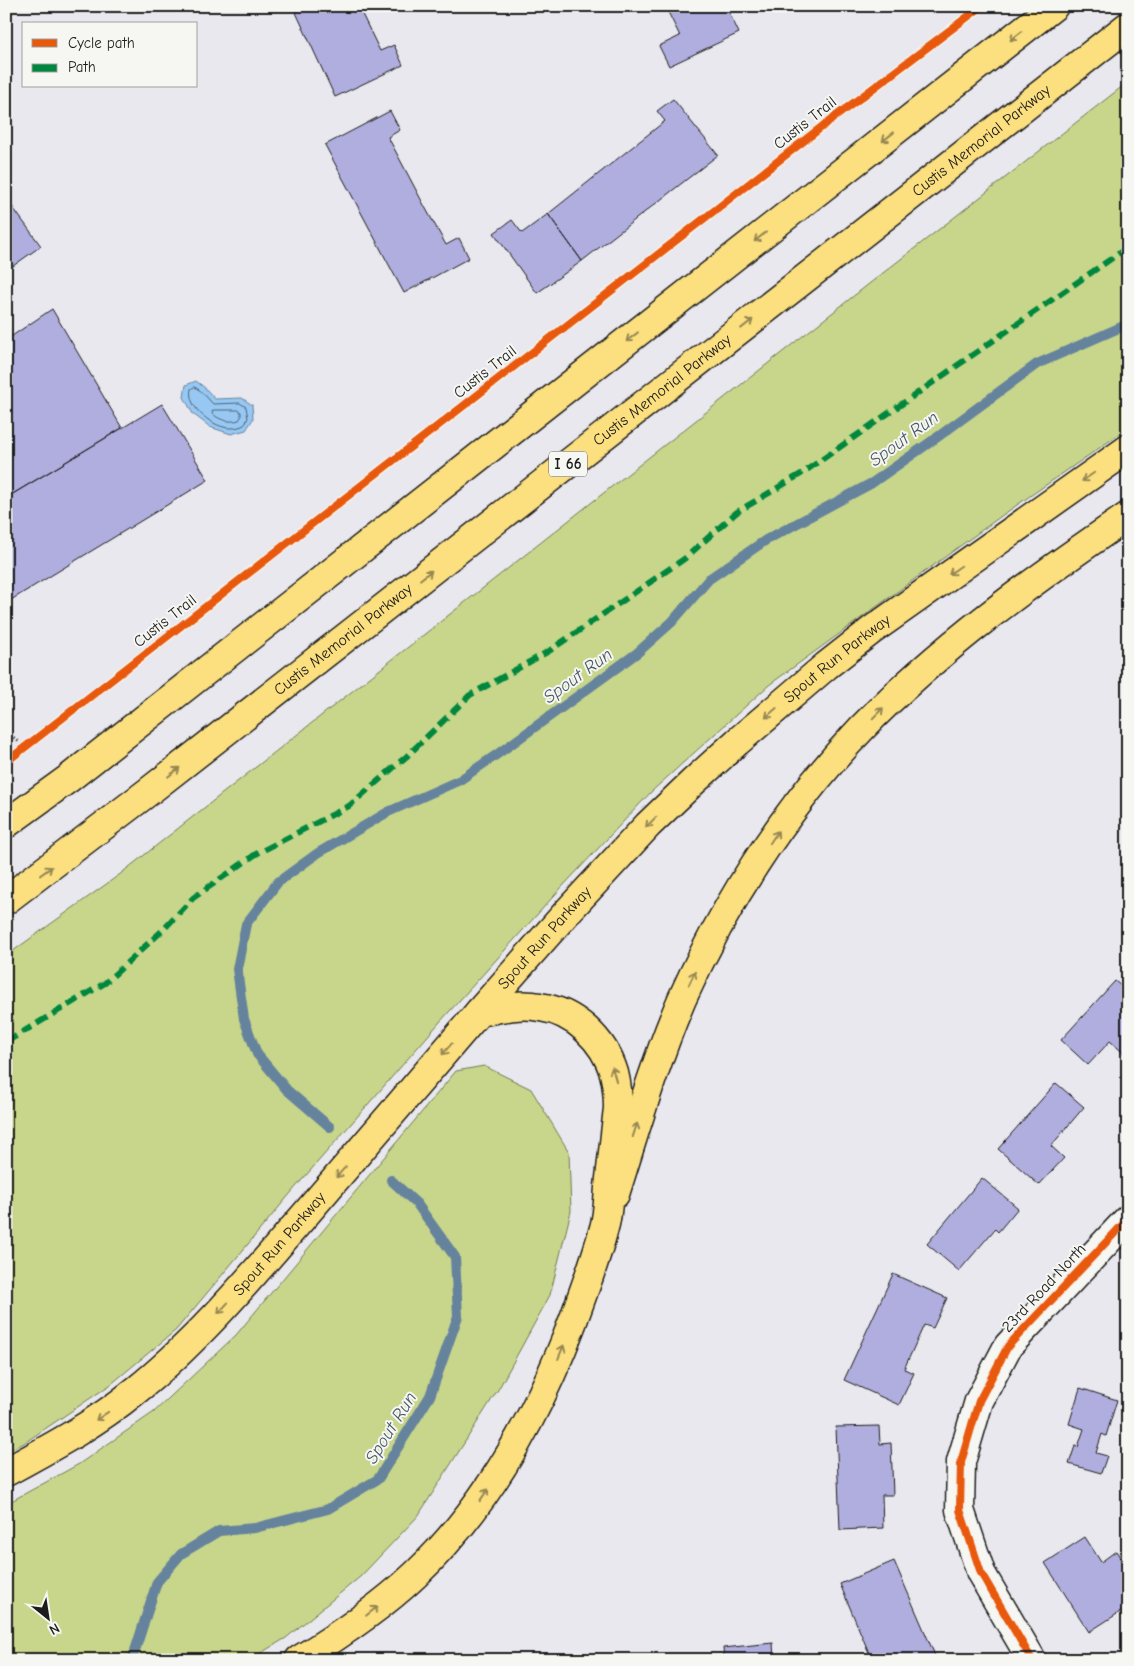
<svg xmlns="http://www.w3.org/2000/svg" width="1134" height="1666" viewBox="0 0 1134 1666" font-family="'Comic Neue',sans-serif">
<style>
.green{fill:#c7d68a;stroke:#727953}
.water{fill:#97c8f3;stroke:#66839d}
.lines{fill:none;stroke-linecap:round;stroke-linejoin:round}
.shore{stroke:#4d6172;stroke-width:1}
.stream{stroke:#66839d;stroke-width:10}
.building{fill:#b0aedf;stroke:#1c1c1c}
.minor-casing{stroke:#1c1c1c;stroke-width:31}
.primary-casing{stroke:#1c1c1c;stroke-width:31}
.motorway-casing{stroke:#1c1c1c;stroke-width:31}
.path{stroke:#1c1c1c;stroke-width:3;stroke-dasharray:1 4;stroke-linecap:butt}
.minor{stroke:#f6f6f2;stroke-width:28}
.primary{stroke:#fce080;stroke-width:28}
.motorway{stroke:#fce080;stroke-width:28}
.quiet{stroke:#00873e;stroke-width:6;stroke-dasharray:12 6;stroke-linecap:butt}
.cycleway-casing{stroke:#f6f6f2;stroke-width:11}
.cycleway{stroke:#e8590c;stroke-width:8}
.oneway{stroke:#978853}
.labels{text-anchor:middle;dominant-baseline:central;stroke-width:4;stroke-linejoin:round;paint-order:stroke}
.shield{fill:#f6f6f2;stroke:#5d5d5c;stroke-width:1}
.shield-label{font-size:15px;font-weight:bold;fill:#1c1c1c}
.street-label{font-size:16px;fill:#1c1c1c;stroke:#f6f6f2}
.water-label{font-size:18px;font-style:italic;fill:#475867;stroke:#f6f6f2}
</style>
<rect width="100%" height="100%" fill="#e8e8ee"/>
<filter id="ink" filterUnits="userSpaceOnUse"><feTurbulence type="fractalNoise" baseFrequency=".02" numOctaves="2"/><feDisplacementMap in="SourceGraphic" scale="10" xChannelSelector="R" yChannelSelector="G"/><feConvolveMatrix kernelMatrix="1 2 1 2 8 2 1 2 1" color-interpolation-filters="sRGB"/></filter>
<g filter="url(#ink)">
<!-- green -->
<path class="green" d="M 1128,82 L 1128,428 L 1004,514 L 769,685 L 652,791 L 562,887 L 439,1023 L 295,1188 L 176,1330 L 110,1385 L 24,1443 L 6,1452 L 6,956 L 119,875 L 865,287 Z
M 484,1066 L 531,1089 L 569,1152 L 571,1211 L 550,1295 L 499,1388 L 418,1516 L 361,1576 L 286,1638 L 249,1660 L 6,1660 L 6,1504 L 79,1464 L 154,1412 L 236,1335 L 456,1071 Z"/>
<!-- water -->
<path class="water" d="M 196,381 L 205,388 L 215,399 L 242,398 L 252,405 L 253,419 L 246,430 L 231,434 L 210,427 L 193,414 L 184,397 L 186,385 Z"/>
<g class="lines">
<!-- shore -->
<path class="shore" d="M 195,387 L 202,392 L 213,404 L 240,403 L 246,407 L 248,418 L 244,425 C 240,427 236,428 232,428 C 215,429 186,408 191,389 Z
M 214,410 L 238,410 L 241,412 L 241,417 L 239,420 C 230,423 218,420 212,413 Z"/>
<!-- stream -->
<path class="stream" d="M 330,1127 L 287,1090 L 257,1054 L 244,1019 L 237,969 L 246,924 L 278,882 L 318,853 L 388,812 L 460,780 L 499,753 L 637,653 L 672,622 L 709,579 L 766,540 L 872,483 L 939,436 L 1037,364 L 1128,324
M 132,1660 L 157,1582 L 181,1554 L 219,1531 L 255,1528 L 328,1509 L 378,1479 L 430,1396 L 458,1316 L 455,1257 L 417,1204 L 391,1180"/>
</g>
<!-- building -->
<path class="building" d="M 293,6 L 358,6 L 380,51 L 394,45 L 403,65 L 335,97 Z
M 665,6 L 679,6 L 668,12 Z
M 679,6 L 726,6 L 739,33 L 669,66 L 659,46 L 680,36 L 668,12 Z
M 673,99 L 718,155 L 582,261 L 548,214 L 665,121 L 657,111 Z
M 390,111 L 400,130 L 388,137 L 425,207 L 446,245 L 459,238 L 469,258 L 404,293 L 325,145 Z
M 6,198 L 41,246 L 6,271 Z
M 548,214 L 582,261 L 537,293 L 494,233 L 512,220 L 522,233 Z
M 52,309 L 122,428 L 6,498 L 6,340 Z
M 162,404 L 208,480 L 6,603 L 6,498 Z
M 1115,981 L 1128,992 L 1128,1057 L 1110,1041 L 1088,1065 L 1061,1040 Z
M 1056,1083 L 1084,1107 L 1051,1146 L 1064,1158 L 1039,1185 L 998,1149 Z
M 982,1178 L 1018,1208 L 998,1232 L 995,1229 L 959,1271 L 927,1244 Z
M 893,1274 L 947,1298 L 933,1328 L 924,1325 L 904,1369 L 914,1373 L 899,1405 L 844,1380 Z
M 1080,1388 L 1117,1400 L 1106,1436 L 1102,1434 L 1096,1453 L 1107,1456 L 1101,1473 L 1069,1464 L 1075,1446 L 1078,1447 L 1084,1429 L 1069,1424 Z
M 879,1426 L 880,1444 L 891,1443 L 893,1495 L 882,1495 L 883,1528 L 840,1530 L 836,1427 Z
M 1085,1537 L 1101,1562 L 1116,1551 L 1128,1569 L 1128,1592 L 1124,1595 L 1128,1601 L 1128,1607 L 1089,1632 L 1045,1563 Z
M 894,1561 L 937,1660 L 872,1660 L 840,1584 Z
M 773,1643 L 774,1660 L 724,1660 L 723,1648 Z"/>
<g class="lines">
<!-- minor casing -->
<g class="minor-casing">
<path id="minor" d="M 1032,1660 L 981,1573 L 960,1510 L 961,1462 L 979,1401 L 1008,1346 L 1128,1219"/>
</g>
<!-- primary casing -->
<g class="primary-casing">
<g id="primary">
<path id="s1" d="M 479,1012 L 569,910 L 648,825 L 693,782 L 737,742 L 826,666 L 872,630 L 1128,449"/>
<path d="M 615,1194 C 636,1128 655,1062 682,999 C 726,901 787,807 861,729 C 940,647 1034,580 1128,516"/>
</g>
</g>
<!-- motorway casing -->
<g class="motorway-casing">
<g id="motorway">
<path d="M 6,824 L 68,779 L 1054,6"/>
<path id="s2" d="M 6,900 L 148,792 L 1128,26"/>
<path id="s3" d="M 6,1472 C 50,1448 95,1424 134,1392 C 198,1341 251,1277 304,1216 C 362,1148 421,1080 479,1012 C 499,1008 520,1003 540,1007 C 575,1012 604,1040 614,1073 C 617,1085 618,1096 618,1108 C 615,1134 612,1161 609,1187 C 608,1200 608,1215 604,1228 C 598,1251 590,1274 582,1296 C 546,1400 495,1499 415,1575 C 380,1608 340,1635 299,1660"/>
</g>
</g>
<!-- path -->
<path class="path" d="M 6,731 L 26,748"/>
<!-- minor -->
<use href="#minor" class="minor"/>
<!-- primary -->
<use href="#primary" class="primary"/>
<!-- motorway -->
<use href="#motorway" class="motorway"/>
<!-- quiet -->
<path class="quiet" d="M 6,1042 L 105,983 L 164,929 L 193,898 L 256,854 L 349,806 L 407,756 L 470,695 L 549,651 L 684,559 L 737,512 L 801,474 L 1128,247"/>
<!-- cycleway casing -->
<g class="cycleway-casing">
<path id="cycleway" d="M 6,762 L 823,126 L 982,6
M 1032,1660 L 981,1573 L 960,1510 L 961,1462 L 979,1401 L 1008,1346 L 1128,1219"/>
</g>
<!-- cycleway -->
<use href="#cycleway" class="cycleway"/>
</g>
<!-- one-way arrows -->
<defs><path id="oneway-shaft" d="M-6 0H5M1.5-3L5.5 0L1.5 3" fill="none" stroke-width="1.6" stroke-linecap="round" stroke-linejoin="round" transform="scale(1.25)"/></defs>
<g class="oneway">
<use href="#oneway-shaft" transform="translate(1016 36) rotate(142)"/>
<use href="#oneway-shaft" transform="translate(888 137) rotate(142)"/>
<use href="#oneway-shaft" transform="translate(760 237) rotate(142)"/>
<use href="#oneway-shaft" transform="translate(747 324) rotate(-38)"/>
<use href="#oneway-shaft" transform="translate(632 337) rotate(142)"/>
<use href="#oneway-shaft" transform="translate(1088 477) rotate(145)"/>
<use href="#oneway-shaft" transform="translate(955 570) rotate(145)"/>
<use href="#oneway-shaft" transform="translate(426 575) rotate(-38)"/>
<use href="#oneway-shaft" transform="translate(771 713) rotate(139)"/>
<use href="#oneway-shaft" transform="translate(878 713) rotate(-45)"/>
<use href="#oneway-shaft" transform="translate(174 772) rotate(-38)"/>
<use href="#oneway-shaft" transform="translate(651 822) rotate(135)"/>
<use href="#oneway-shaft" transform="translate(774 837) rotate(-56)"/>
<use href="#oneway-shaft" transform="translate(46 871) rotate(-36)"/>
<use href="#oneway-shaft" transform="translate(692 978) rotate(-65)"/>
<use href="#oneway-shaft" transform="translate(447 1049) rotate(131)"/>
<use href="#oneway-shaft" transform="translate(614 1074) rotate(-106)"/>
<use href="#oneway-shaft" transform="translate(635 1130) rotate(-72)"/>
<use href="#oneway-shaft" transform="translate(341 1172) rotate(131)"/>
<use href="#oneway-shaft" transform="translate(223 1308) rotate(133)"/>
<use href="#oneway-shaft" transform="translate(561 1352) rotate(-68)"/>
<use href="#oneway-shaft" transform="translate(102 1416) rotate(146)"/>
<use href="#oneway-shaft" transform="translate(484 1495) rotate(-55)"/>
<use href="#oneway-shaft" transform="translate(372 1611) rotate(-38)"/>
</g>
</g>
<g class="labels">
<!-- shield labels -->
<rect class="shield" x="549" y="451.5" width="38" height="25" rx="4"/>
<g class="shield-label">
<text x="568" y="464">I 66</text>
</g>
<!-- street labels -->
<g class="street-label">
<text transform="translate(805 123) rotate(-38)">Custis Trail</text>
<text stroke="none"><textPath href="#s2" startOffset="1236">Custis Memorial Parkway</textPath></text>
<text transform="translate(485 372) rotate(-38)">Custis Trail</text>
<text stroke="none"><textPath href="#s2" startOffset="831">Custis Memorial Parkway</textPath></text>
<text transform="translate(165 621) rotate(-38)">Custis Trail</text>
<text stroke="none"><textPath href="#s2" startOffset="426">Custis Memorial Parkway</textPath></text>
<text stroke="none"><textPath href="#s1" startOffset="504">Spout Run Parkway</textPath></text>
<text stroke="none"><textPath href="#s1" startOffset="99">Spout Run Parkway</textPath></text>
<text stroke="none"><textPath href="#s3" startOffset="359">Spout Run Parkway</textPath></text>
<text transform="translate(1044 1288) rotate(-47)">23rd Road North</text>
</g>
<!-- water labels -->
<g class="water-label">
<text transform="translate(904 439) rotate(-36)">Spout Run</text>
<text transform="translate(578 676) rotate(-36)">Spout Run</text>
<text transform="translate(391 1428) rotate(-58)">Spout Run</text>
</g>
</g>
<!-- margin -->
<rect width="1134" height="1666" fill="none" stroke="#f6f6f2" stroke-width="25"/>
<rect x="12" y="12" width="1109" height="1641" fill="none" stroke="#1c1c1c" stroke-width="2" filter="url(#ink)"/>
<!-- legend -->
<rect x="22" y="22" width="175" height="65" fill="#f6f6f2" stroke="#9f9f9c"/>
<rect x="32" y="39" width="25" height="8" fill="#e8590c" stroke="#9f9f9c"/>
<text x="68" y="48" font-size="15" fill="#1c1c1c">Cycle path</text>
<rect x="32" y="64" width="25" height="8" fill="#00873e" stroke="#9f9f9c"/>
<text x="68" y="72" font-size="15" fill="#1c1c1c">Path</text>
<!-- north arrow -->
<g transform="translate(48 1618) rotate(150)" stroke="#f6f6f2" stroke-width="4" paint-order="stroke">
<path d="M0-4L9 19L0 12L-9 19Z" fill="#1c1c1c"/>
<text y="-8" font-size="14" font-weight="bold" text-anchor="middle" fill="#1c1c1c">N</text>
</g>
</svg>
